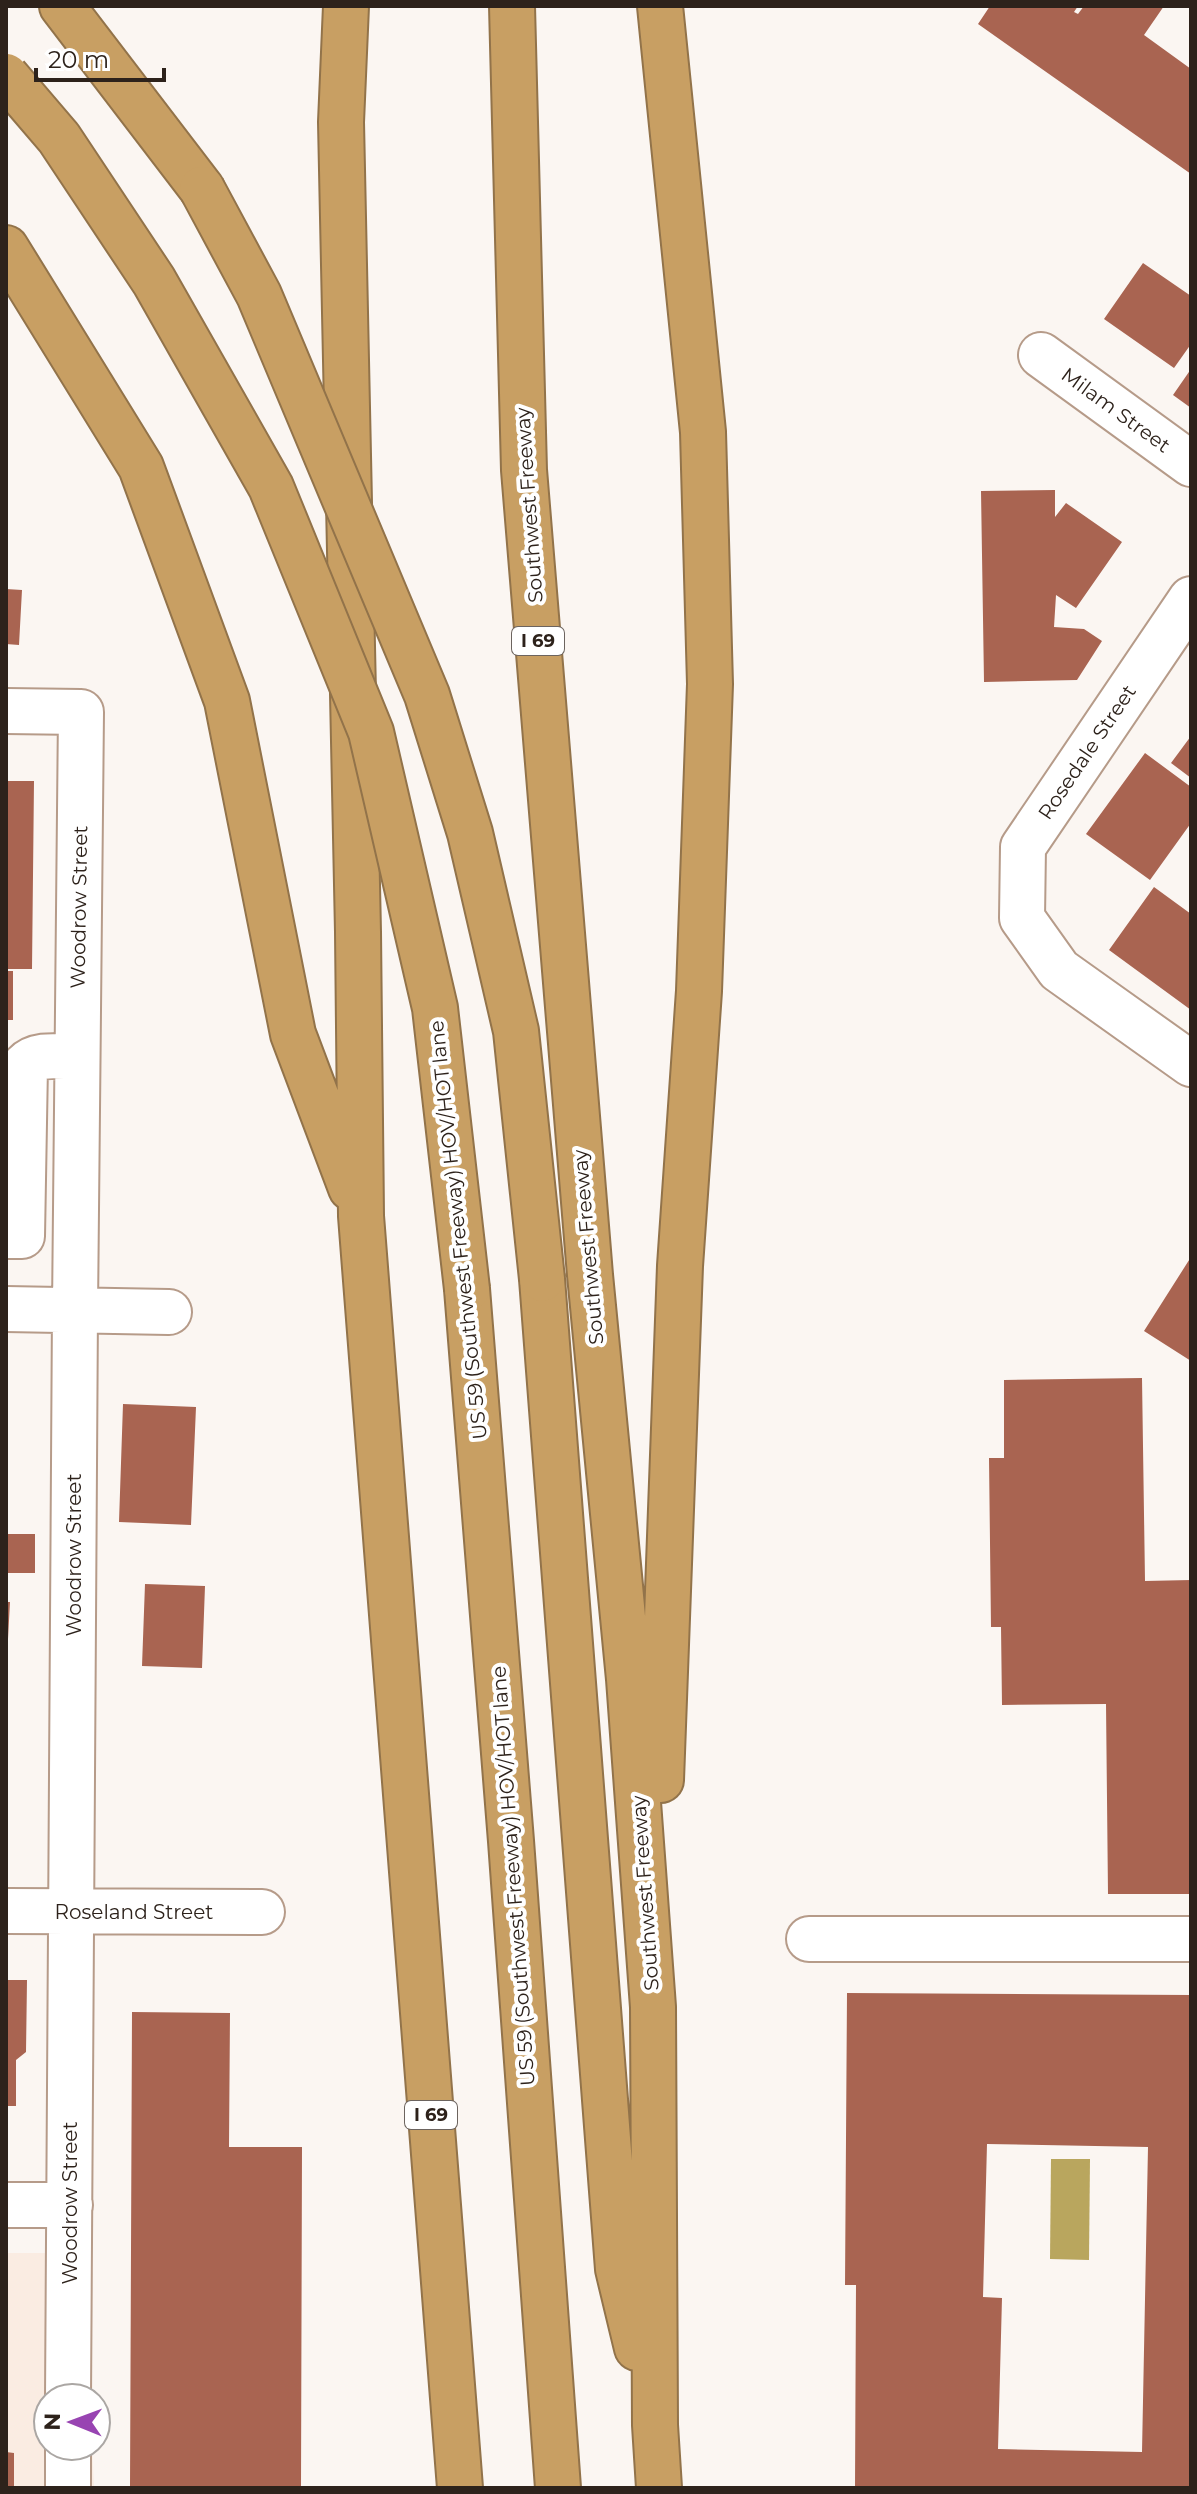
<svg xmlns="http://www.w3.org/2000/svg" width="1197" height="2494" viewBox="0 0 1197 2494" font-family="Montserrat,sans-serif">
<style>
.built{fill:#faece2}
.water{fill:#b9a65e}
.building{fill:#a96451;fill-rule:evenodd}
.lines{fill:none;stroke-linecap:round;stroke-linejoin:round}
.minor-casing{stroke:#b69b89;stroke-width:48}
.highway-casing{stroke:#92734a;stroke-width:48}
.minor{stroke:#fff;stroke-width:44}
.highway{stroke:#c89f63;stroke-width:44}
.highway-bridge-casing{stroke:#92734a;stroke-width:48;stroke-linecap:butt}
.highway-bridge{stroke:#c89f63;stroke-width:44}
.labels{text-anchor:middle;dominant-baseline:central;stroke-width:8;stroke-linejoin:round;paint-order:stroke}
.shield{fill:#fff;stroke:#6c645f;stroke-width:2}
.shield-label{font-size:18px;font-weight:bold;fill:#2d221b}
.street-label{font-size:20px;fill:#2d221b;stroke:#fff}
</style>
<rect width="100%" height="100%" fill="#fbf6f2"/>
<!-- built -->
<path class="built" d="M 6,2253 L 87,2253 L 91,2398 L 48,2398 L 48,2446 L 92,2446 L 94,2488 L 6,2488 Z"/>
<!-- water -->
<path class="water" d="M 1051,2159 L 1090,2159 L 1089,2260 L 1050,2259 Z"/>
<!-- building -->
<path class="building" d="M 990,6 L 1078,6 L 1074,12 L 1078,14 L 1084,6 L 1164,6 L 1144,35 L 1191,69 L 1191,174 L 978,24 Z
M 1143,263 L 1191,296 L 1191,344 L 1174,368 L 1104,319 Z
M 1191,369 L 1191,408 L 1173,395 Z
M 1055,490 L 1055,517 L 1066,503 L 1122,542 L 1076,608 L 1056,595 L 1054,627 L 1084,629 L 1102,641 L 1077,680 L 984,682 L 981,491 Z
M 6,589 L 22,590 L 19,645 L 6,644 Z
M 1191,736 L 1191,778 L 1171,763 Z
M 1145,753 L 1191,787 L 1191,823 L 1150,880 L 1086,834 Z
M 6,781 L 34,781 L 32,969 L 6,969 Z
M 1154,887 L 1191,914 L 1191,1010 L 1109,950 Z
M 6,971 L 13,971 L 13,1020 L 6,1020 Z
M 1191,1257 L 1191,1361 L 1144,1331 Z
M 1142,1378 L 1145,1581 L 1191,1580 L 1191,1894 L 1108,1894 L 1106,1704 L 1002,1705 L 1001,1627 L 991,1627 L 989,1458 L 1004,1458 L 1004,1380 Z
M 123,1404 L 196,1407 L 191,1525 L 119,1522 Z
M 6,1534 L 35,1534 L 35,1573 L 6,1573 Z
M 145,1584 L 205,1586 L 202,1668 L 142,1666 Z
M 6,1602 L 10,1602 L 8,1639 L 6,1639 Z
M 6,1980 L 27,1980 L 26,2052 L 16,2060 L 16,2106 L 6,2106 Z
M 847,1993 L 1191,1995 L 1191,2488 L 855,2488 L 856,2285 L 845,2285 ZM 987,2144 L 1148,2147 L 1142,2452 L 998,2449 L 1002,2298 L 983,2297 Z
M 132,2012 L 230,2013 L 229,2147 L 302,2147 L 301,2488 L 130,2488 Z
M 6,2452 L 14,2453 L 14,2488 L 6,2488 Z"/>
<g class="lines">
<!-- minor casing -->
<g class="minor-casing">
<path id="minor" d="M 1041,355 L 1191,464
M 1191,599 L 1023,847 L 1022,918 L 1059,970 L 1191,1064
M 6,711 L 81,712 L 75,1309 L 68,2398
M 6,1236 L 22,1236 L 25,1065 C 37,1052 60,1057 77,1057
M 6,1309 L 169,1312
M 6,1911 L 262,1912
M 809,1939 L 1191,1939
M 6,2205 L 70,2205
M 68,2488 L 68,2446"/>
</g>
<!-- highway casing -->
<g class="highway-casing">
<path id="highway" d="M 62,6 L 202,189
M 346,6 L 341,122 L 358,932 L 361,1216 L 460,2488
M 512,6 L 524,470 L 590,1275 L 629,1679 L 653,2007 L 655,2425 L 659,2488
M 660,6 L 703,432 L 710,684 L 699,991 L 680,1266 L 661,1780
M 6,248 L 141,467 L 227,701 L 293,1034 L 351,1188
M 542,1279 L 618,2269 L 637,2348
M 467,1289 L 511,1841 L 558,2488"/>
</g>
<!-- minor -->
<use href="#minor" class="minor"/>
<!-- highway -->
<use href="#highway" class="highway"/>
<!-- highway-bridge casing -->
<g class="highway-bridge-casing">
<path id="highway-bridge" d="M 6,76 L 59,138 L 154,281 L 271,487 L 371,732 L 435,1008 L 467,1289
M 202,189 L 259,295 L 427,695 L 470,833 L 516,1031 L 542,1279"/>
</g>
<!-- highway-bridge -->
<use href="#highway-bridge" class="highway-bridge"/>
</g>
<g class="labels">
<!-- shield labels -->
<g class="shield">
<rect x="512" y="627" width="52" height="28" rx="6"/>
<rect x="405" y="2101" width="52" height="28" rx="6"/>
</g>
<g class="shield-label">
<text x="538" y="641">I 69</text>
<text x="431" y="2115">I 69</text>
</g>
<!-- street labels -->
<g class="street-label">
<text transform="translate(1116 410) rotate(36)">Milam Street</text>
<text transform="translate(529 505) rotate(-94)">Southwest Freeway</text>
<text transform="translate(1087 752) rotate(-56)">Rosedale Street</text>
<text transform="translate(79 907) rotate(-89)">Woodrow Street</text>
<text transform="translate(458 1230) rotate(-96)">US 59 (Southwest Freeway) HOV/HOT lane</text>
<text transform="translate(588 1247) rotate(-95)">Southwest Freeway</text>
<text transform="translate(74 1555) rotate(-90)">Woodrow Street</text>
<text transform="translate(513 1876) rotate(-94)">US 59 (Southwest Freeway) HOV/HOT lane</text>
<text transform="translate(645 1893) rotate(-94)">Southwest Freeway</text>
<text x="134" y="1912">Roseland Street</text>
<text transform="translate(70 2203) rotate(-90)">Woodrow Street</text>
</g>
</g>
<!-- border -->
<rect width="1197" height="2494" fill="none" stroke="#2d221b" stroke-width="16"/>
<!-- north arrow -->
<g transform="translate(72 2422) rotate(271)"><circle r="38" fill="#ffffff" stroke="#aba7a4" stroke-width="2"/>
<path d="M0-6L14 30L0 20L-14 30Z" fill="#9844b2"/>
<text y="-12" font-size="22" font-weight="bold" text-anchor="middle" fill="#2d221b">N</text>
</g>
<!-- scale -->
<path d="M36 68v12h128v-12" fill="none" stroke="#2d221b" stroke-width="4"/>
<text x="48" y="68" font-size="24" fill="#2d221b" stroke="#ffffff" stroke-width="6" paint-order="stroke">20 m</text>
</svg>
